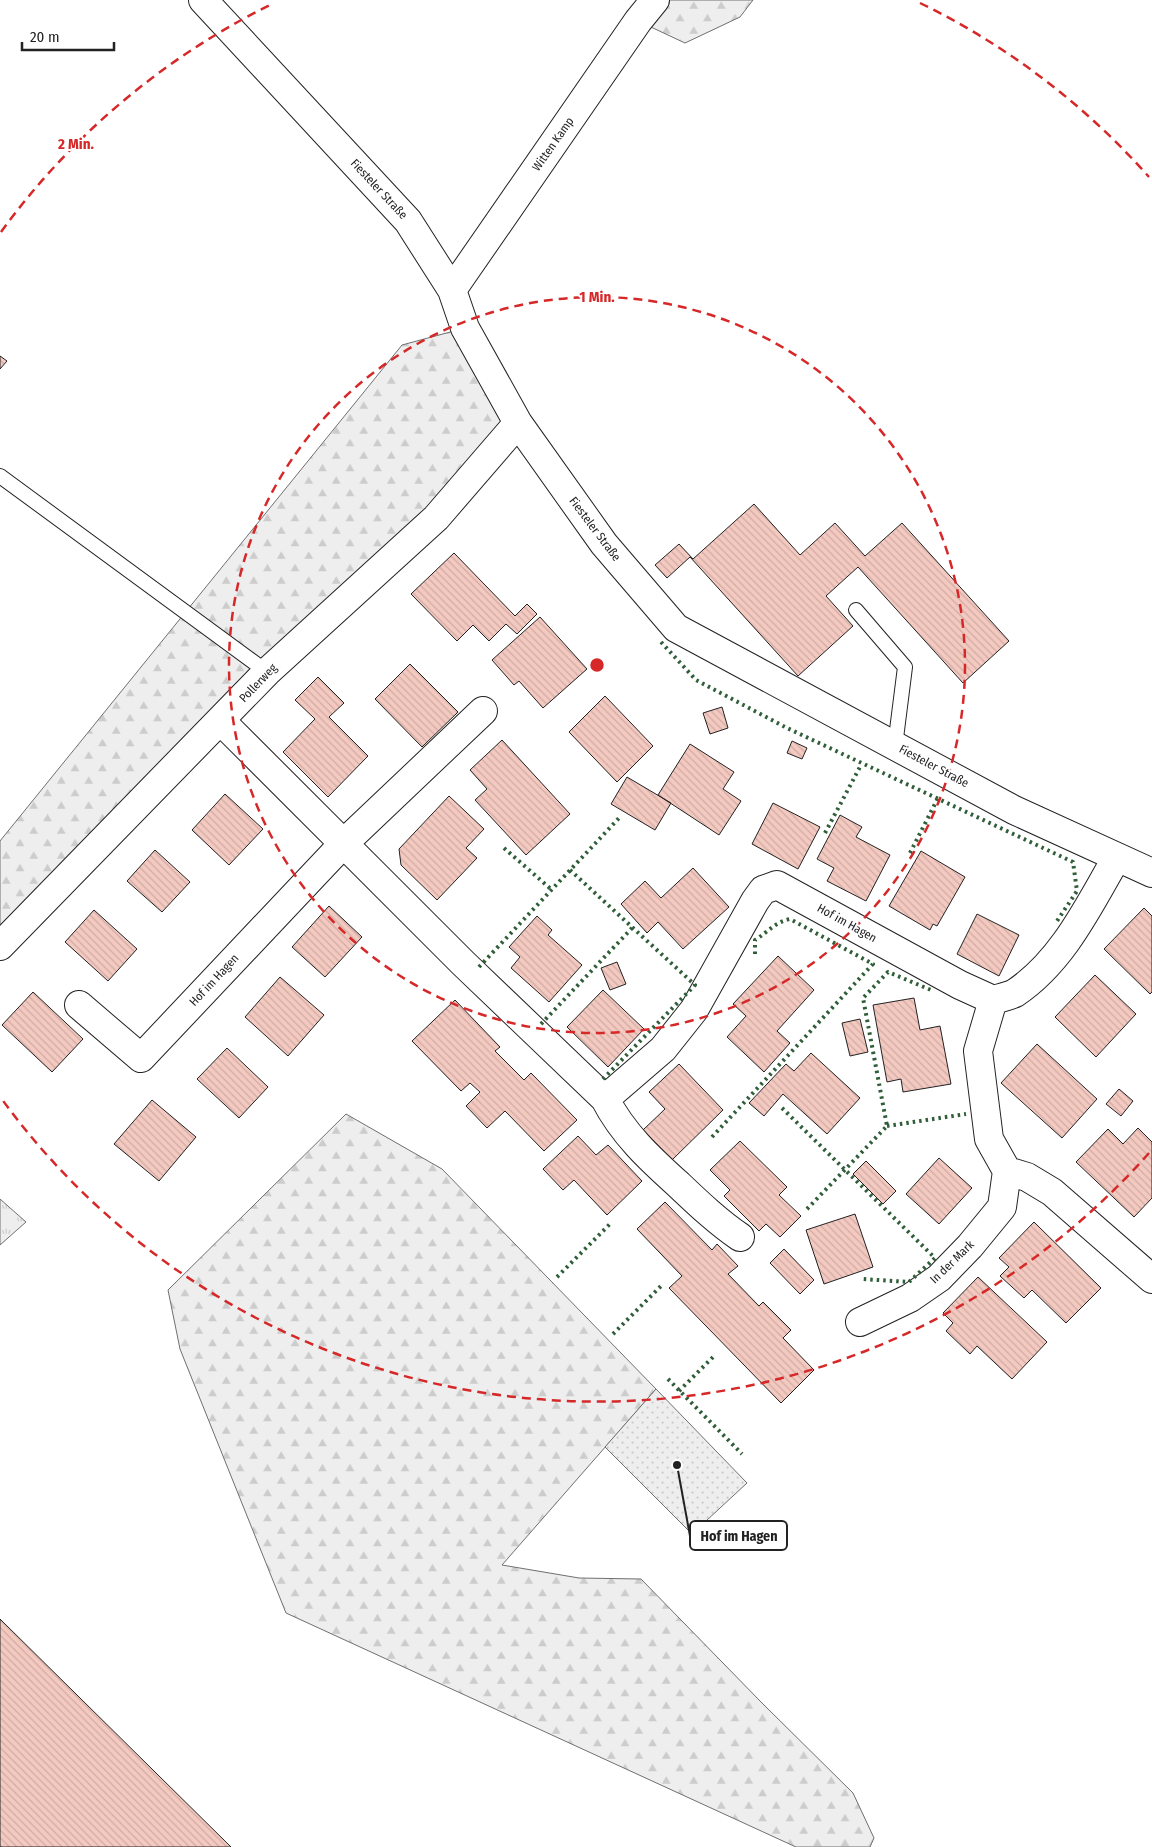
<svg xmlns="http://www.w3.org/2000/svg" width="1152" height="1847" viewBox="0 0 1152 1847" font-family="'Fira Sans Condensed',sans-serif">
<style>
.grass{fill:url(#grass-tufts);stroke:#6f6f6f}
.forest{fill:url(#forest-firs);stroke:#6f6f6f}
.park{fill:url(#park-dots);stroke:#6f6f6f}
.building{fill:url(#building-back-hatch);stroke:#222}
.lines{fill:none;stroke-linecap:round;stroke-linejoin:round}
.lane-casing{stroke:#222;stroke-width:16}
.street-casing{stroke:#222;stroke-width:30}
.lane{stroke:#fff;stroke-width:14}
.street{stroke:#fff;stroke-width:28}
.hedge{stroke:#2f5e38;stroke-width:4;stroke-dasharray:2.5 4;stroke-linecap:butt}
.ring{fill:none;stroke:#d62828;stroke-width:2.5;stroke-dasharray:9 6}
.labels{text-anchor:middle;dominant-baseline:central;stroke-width:4;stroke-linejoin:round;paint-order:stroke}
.street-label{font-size:12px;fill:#222;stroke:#fff}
.centre{fill:#d62828;stroke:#fff;stroke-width:2.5}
.ring-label{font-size:15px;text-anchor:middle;font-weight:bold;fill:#d62828;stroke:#fff;stroke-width:4;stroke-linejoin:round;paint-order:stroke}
.leader{fill:none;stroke:#222;stroke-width:2}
.callout-dot{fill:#222;stroke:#fff;stroke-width:2}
.callout{fill:#fff;stroke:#222;stroke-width:2}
.callout-label{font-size:14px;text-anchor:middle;font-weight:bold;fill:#222}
</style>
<defs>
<pattern id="grass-tufts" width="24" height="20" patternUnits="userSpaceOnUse" patternTransform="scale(1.25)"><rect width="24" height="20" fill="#eee"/><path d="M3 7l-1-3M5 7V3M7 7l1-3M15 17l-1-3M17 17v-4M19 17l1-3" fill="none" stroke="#ccc"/></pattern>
<pattern id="forest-firs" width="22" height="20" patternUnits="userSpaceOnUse" patternTransform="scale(1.25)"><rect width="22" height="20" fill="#eee"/><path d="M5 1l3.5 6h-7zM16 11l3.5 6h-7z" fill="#ccc"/></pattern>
<pattern id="park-dots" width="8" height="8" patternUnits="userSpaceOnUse" patternTransform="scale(1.25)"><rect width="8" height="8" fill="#eee"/><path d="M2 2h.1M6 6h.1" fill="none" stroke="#ccc" stroke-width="1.8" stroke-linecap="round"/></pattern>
<pattern id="building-back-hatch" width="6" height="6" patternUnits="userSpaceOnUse" patternTransform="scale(1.25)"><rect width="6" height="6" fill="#f3c9c0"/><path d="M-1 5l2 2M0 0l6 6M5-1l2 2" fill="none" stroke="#d0aca5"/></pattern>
</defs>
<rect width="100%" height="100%" fill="#fff"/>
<!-- grass -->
<path class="grass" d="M 0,1199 L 26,1222 L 0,1245 Z"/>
<!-- forest -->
<path class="forest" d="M 655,0 L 753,0 L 740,17 L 685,43 L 638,21 Z
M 465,328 L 518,423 L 0,946 L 0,841 L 402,345 Z
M 346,1114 L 442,1169 L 656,1389 L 502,1565 L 579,1578 L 641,1579 L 762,1703 L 853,1793 L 874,1838 L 870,1847 L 796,1847 L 286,1613 L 180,1349 L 168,1290 Z"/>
<!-- park -->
<path class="park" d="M 656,1389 L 747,1483 L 692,1534 L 605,1447 Z"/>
<!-- building -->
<path class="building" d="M 0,356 L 7,361 L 0,369 Z
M 754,504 L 800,555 L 835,523 L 865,556 L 902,523 L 1009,641 L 963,683 L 858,567 L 826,596 L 853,626 L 798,676 L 690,557 L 667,578 L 655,565 L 679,544 L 693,559 Z
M 454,553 L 515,616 L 527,604 L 537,614 L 517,634 L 506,624 L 489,641 L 473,625 L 457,641 L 411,594 Z
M 540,617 L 587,669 L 543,708 L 519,681 L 514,685 L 492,660 Z
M 410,664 L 458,712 L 422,747 L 375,699 Z
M 318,677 L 344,703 L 329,717 L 368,756 L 328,797 L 283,752 L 315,719 L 295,700 Z
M 605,696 L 653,746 L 617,782 L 569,732 Z
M 722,707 L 728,728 L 710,734 L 703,713 Z
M 502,740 L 570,814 L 526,855 L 475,800 L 487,789 L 470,770 Z
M 792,741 L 807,748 L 802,759 L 787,753 Z
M 690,744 L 734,772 L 723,789 L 741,801 L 719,835 L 658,795 Z
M 627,777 L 671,803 L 655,830 L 611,804 Z
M 225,794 L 263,829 L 229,865 L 192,830 Z
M 449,796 L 484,829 L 466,848 L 477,858 L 437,900 L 401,865 L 399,849 Z
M 773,803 L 820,827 L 798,869 L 752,844 Z
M 840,815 L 862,827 L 856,837 L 890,855 L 866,901 L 827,881 L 834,868 L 817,859 Z
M 155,850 L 190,882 L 162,912 L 127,881 Z
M 921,851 L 965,877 L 937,926 L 933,924 L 930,930 L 889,906 Z
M 693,868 L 729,907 L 683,949 L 658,922 L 647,933 L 621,904 L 645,881 L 661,898 Z
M 329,906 L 362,937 L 325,977 L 292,947 Z
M 1144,908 L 1152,916 L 1152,992 L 1150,994 L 1104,949 Z
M 94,910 L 137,949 L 108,981 L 65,942 Z
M 977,914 L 1019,935 L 999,976 L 957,954 Z
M 537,916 L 552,930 L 548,935 L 582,965 L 549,1002 L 511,968 L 520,957 L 509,947 Z
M 778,956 L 814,990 L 777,1031 L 790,1043 L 764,1072 L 727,1037 L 746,1016 L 733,1004 Z
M 617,962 L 626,984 L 610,990 L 601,968 Z
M 1095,975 L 1136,1014 L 1096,1057 L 1055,1017 Z
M 280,977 L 324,1015 L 288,1056 L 245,1017 Z
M 603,990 L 644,1029 L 608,1067 L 567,1027 Z
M 33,992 L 83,1039 L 52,1072 L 2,1025 Z
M 914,998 L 920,1030 L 940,1026 L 951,1084 L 903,1092 L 901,1079 L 887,1082 L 873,1005 Z
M 455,1000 L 500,1047 L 495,1051 L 524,1080 L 531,1073 L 577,1120 L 544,1151 L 505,1111 L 487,1128 L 466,1106 L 480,1092 L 470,1083 L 461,1091 L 412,1041 Z
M 860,1019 L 868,1052 L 850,1056 L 842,1023 Z
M 1037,1044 L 1097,1099 L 1062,1138 L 1001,1083 Z
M 227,1048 L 268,1087 L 239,1118 L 197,1079 Z
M 811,1053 L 860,1098 L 827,1134 L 783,1094 L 764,1116 L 749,1103 L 786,1064 L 794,1071 Z
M 679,1064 L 723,1110 L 672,1160 L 643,1130 L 665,1109 L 649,1092 Z
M 1119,1089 L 1133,1101 L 1121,1116 L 1106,1104 Z
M 152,1100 L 196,1137 L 159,1181 L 114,1144 Z
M 1138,1128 L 1152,1142 L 1152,1198 L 1134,1217 L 1076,1162 L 1108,1129 L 1123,1144 Z
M 578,1136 L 596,1155 L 608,1145 L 642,1181 L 607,1215 L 574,1180 L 563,1190 L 543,1169 Z
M 740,1141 L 787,1187 L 779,1195 L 801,1216 L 780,1237 L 766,1224 L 759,1231 L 724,1196 L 730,1190 L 710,1170 Z
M 939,1158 L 972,1188 L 939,1224 L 906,1194 Z
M 866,1161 L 896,1191 L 883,1204 L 853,1174 Z
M 665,1202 L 712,1250 L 717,1244 L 738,1266 L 728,1274 L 759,1306 L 763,1302 L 791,1330 L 783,1338 L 814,1370 L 781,1403 L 669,1288 L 682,1276 L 637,1229 Z
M 855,1214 L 873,1267 L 824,1284 L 806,1230 Z
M 1034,1222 L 1101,1288 L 1066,1323 L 1032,1290 L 1024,1298 L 1000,1276 L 1009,1267 L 999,1258 Z
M 784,1249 L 814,1280 L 800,1294 L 770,1263 Z
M 978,1277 L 1047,1342 L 1012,1379 L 977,1346 L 970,1354 L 946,1331 L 953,1323 L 943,1313 Z
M 0,1619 L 231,1847 L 0,1847 Z"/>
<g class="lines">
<!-- lane casing -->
<g class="lane-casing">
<path id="lane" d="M 0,476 L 267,672
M 856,610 L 905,667 L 895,746"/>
</g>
<!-- street casing -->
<g class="street-casing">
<path id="street" d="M 203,0 L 408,221 L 452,290 L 465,328 L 518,423 L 604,544 L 676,628 L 1014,810 L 1152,873
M 452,290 L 638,21 L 655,0
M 221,721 L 463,963 L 605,1099 C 623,1134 650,1159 679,1185 C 699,1204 718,1222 740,1237
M 0,946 L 267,672 L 436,518 L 518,423
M 993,1000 L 978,1051 L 989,1139 L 1007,1171 L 1027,1177 L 1052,1192 L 1152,1279
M 79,1005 L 141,1058 L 344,843 L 483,711
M 605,1099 L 663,1049 L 694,1010 L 755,901 L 763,890 L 777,885 L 960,985 L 993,1000 C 1000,998 1009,996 1015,993 C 1063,961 1089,905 1117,857
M 860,1322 L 910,1298 L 939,1278 L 970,1246 L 1002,1207 L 1007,1171"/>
</g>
<!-- lane -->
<use href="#lane" class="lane"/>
<!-- street -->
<use href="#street" class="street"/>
<!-- hedge -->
<path class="hedge" d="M 661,642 L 696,680 L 787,728 L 1073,862 L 1077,891 L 1055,924
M 825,833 L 861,765
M 504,848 L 552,890
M 910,853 L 938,798
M 570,870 L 695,985 L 601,1081
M 479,967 L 620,817
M 541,1024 L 633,927
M 782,1108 L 935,1258 L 909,1282 L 863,1279
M 887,1126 L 966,1114
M 712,1137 L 873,964 L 790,919 C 775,922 768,932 755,940 L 755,957
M 807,1209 L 887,1126 L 863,998 L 888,972 L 931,990
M 557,1277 L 611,1223
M 613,1334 L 662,1285
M 668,1379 L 742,1454
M 679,1391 L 715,1355"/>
</g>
<!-- distance rings -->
<g class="ring">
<circle cx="597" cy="665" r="368"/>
<path d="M1149 1153A737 737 0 0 1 1 1098M1 232A737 737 0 0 1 274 3M920 3A737 737 0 0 1 1149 177"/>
</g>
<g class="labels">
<!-- street labels -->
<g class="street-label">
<text transform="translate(553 144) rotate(-55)">Witten Kamp</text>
<text transform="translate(379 189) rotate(47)">Fiesteler Straße</text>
<text transform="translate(595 529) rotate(53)">Fiesteler Straße</text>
<text transform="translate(258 683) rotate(-46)">Pollerweg</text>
<text transform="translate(934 766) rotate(28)">Fiesteler Straße</text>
<text transform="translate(847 923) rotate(29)">Hof im Hagen</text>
<text transform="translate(214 980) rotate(-47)">Hof im Hagen</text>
<text transform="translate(952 1262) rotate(-44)">In der Mark</text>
</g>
</g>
<circle cx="597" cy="665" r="8" class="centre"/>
<g class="ring-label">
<text x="76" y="149">2 Min.</text>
<text x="597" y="302">1 Min.</text>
</g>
<!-- callouts -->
<path class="leader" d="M677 1465L690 1536"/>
<circle class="callout-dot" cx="677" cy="1465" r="5"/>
<rect class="callout" x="690" y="1521" width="97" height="29" rx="5"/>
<g class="callout-label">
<text x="739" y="1541">Hof im Hagen</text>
</g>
<!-- scale -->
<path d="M22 42v8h92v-8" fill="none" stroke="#222222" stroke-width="2.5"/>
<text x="30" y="42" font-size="15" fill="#222222" stroke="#ffffff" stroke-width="4" paint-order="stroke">20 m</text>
</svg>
